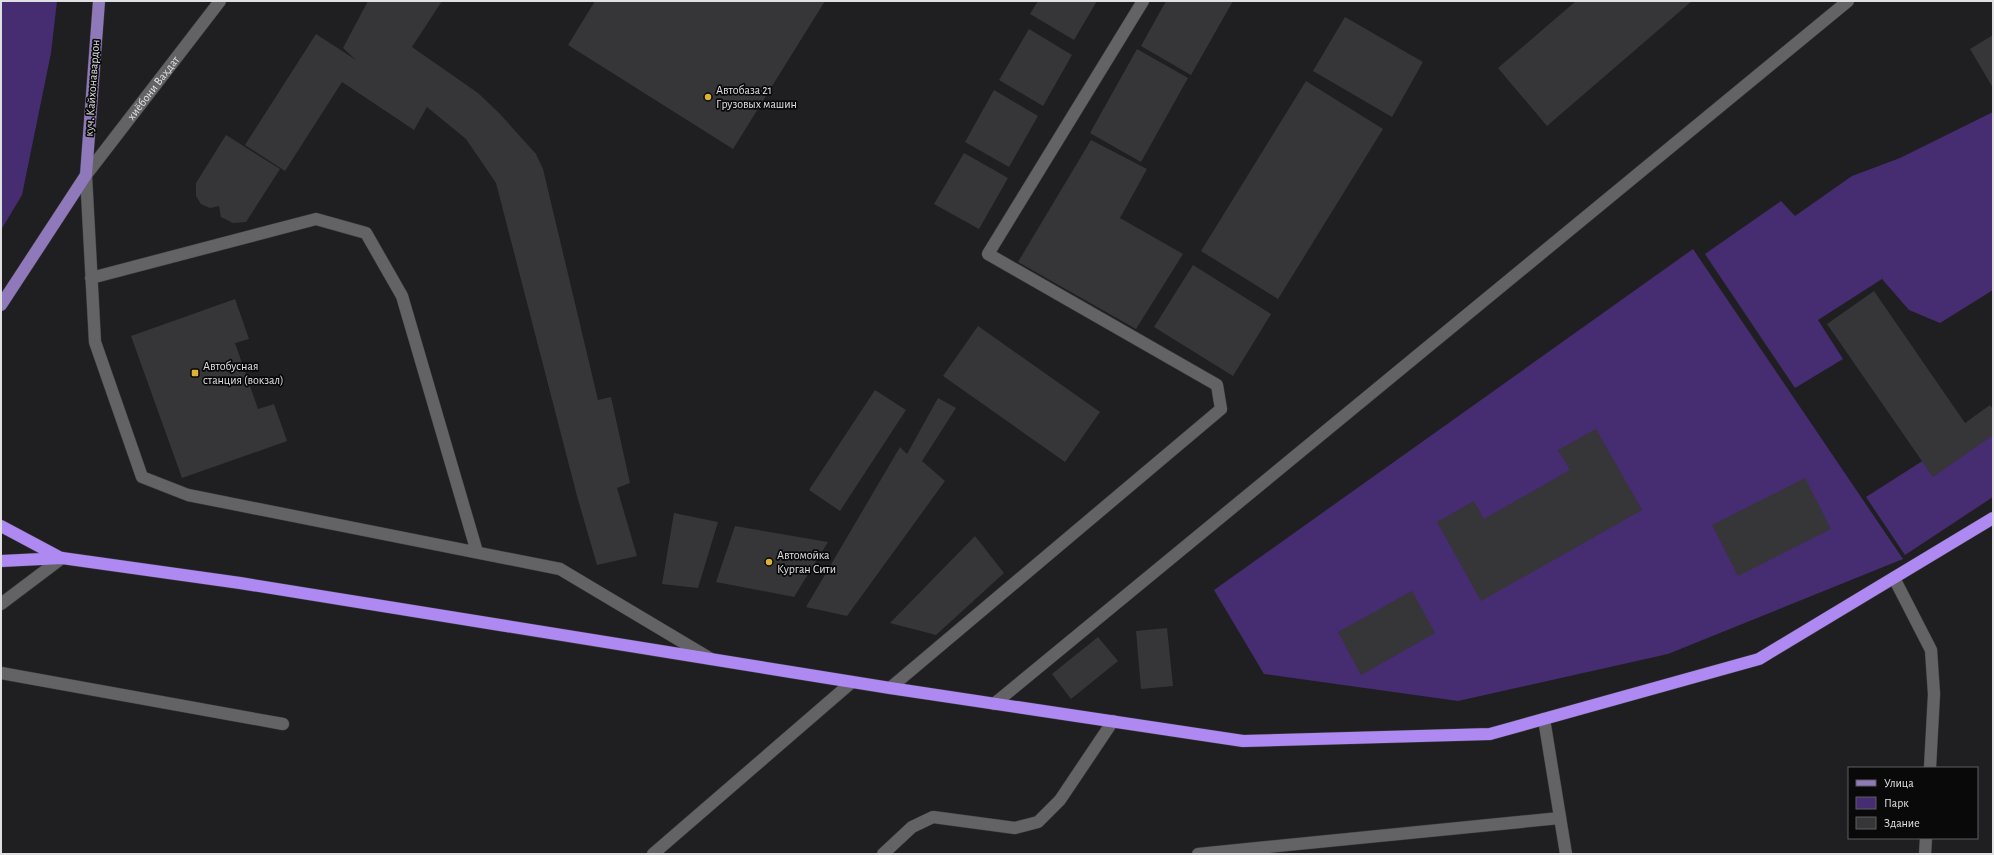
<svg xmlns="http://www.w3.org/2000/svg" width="1994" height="855" viewBox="0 0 1994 855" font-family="'Alegreya Sans',sans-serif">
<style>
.green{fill:#462c70}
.building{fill:#363538}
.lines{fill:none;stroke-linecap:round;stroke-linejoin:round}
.lane-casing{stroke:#3d3c3f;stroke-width:13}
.street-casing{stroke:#3d3c3f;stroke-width:13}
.secondary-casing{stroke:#3d3c3f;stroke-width:13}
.primary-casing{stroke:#3d3c3f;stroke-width:13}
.highway-casing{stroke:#3d3c3f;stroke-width:13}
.lane{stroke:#636265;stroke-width:12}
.street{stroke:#636265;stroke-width:12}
.secondary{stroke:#636265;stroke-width:12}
.primary{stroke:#9079ba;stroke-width:12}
.highway{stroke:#ae89f2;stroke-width:12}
.poi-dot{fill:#ddb133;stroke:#09090a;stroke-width:1.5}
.labels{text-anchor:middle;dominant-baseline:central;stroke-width:3.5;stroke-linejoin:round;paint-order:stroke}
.street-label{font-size:12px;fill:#e0dfe2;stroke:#09090a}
.poi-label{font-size:12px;fill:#e0dfe2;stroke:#09090a;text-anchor:start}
</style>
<rect width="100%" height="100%" fill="#1f1f22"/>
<!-- green -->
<path class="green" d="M 1,1 L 57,1 L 51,53 L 22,195 L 1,230 Z
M 1993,112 L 1993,290 L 1940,323 L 1909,310 L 1882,279 L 1818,320 L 1843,359 L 1795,388 L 1705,254 L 1781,201 L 1795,216 L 1852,176 L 1900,158 Z
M 1693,249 L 1903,559 L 1668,654 L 1458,701 L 1264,674 L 1214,590 Z
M 1993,416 L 1993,497 L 1905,555 L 1866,497 Z"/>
<!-- building -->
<path class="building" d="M 368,1 L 442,1 L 412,47 L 478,93 L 500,114 L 536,154 L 543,169 L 598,400 L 611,397 L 630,483 L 617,488 L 637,556 L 597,565 L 577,496 L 496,183 L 466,139 L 427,107 L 414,130 L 342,82 L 285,171 L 245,145 L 316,34 L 356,60 L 343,48 Z
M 595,1 L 825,1 L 733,149 L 568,45 Z
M 1038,1 L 1097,1 L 1074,40 L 1030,14 Z
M 1166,1 L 1233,1 L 1191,75 L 1141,46 Z
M 1576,1 L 1692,1 L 1547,126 L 1498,68 Z
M 1345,17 L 1423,62 L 1392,117 L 1313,71 Z
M 1029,29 L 1072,55 L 1043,106 L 999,80 Z
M 1993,35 L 1993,88 L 1970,49 Z
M 1137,49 L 1188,78 L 1141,162 L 1090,133 Z
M 1306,81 L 1383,129 L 1278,299 L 1201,251 Z
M 994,90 L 1038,116 L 1009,167 L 965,142 Z
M 226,135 L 280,169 L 246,222 L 233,223 L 221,217 L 219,206 L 210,208 L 201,204 L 196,196 L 196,183 Z
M 1091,140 L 1147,169 L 1120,218 L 1183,254 L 1136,329 L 1018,262 Z
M 964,153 L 1008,178 L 979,229 L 934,204 Z
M 1193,265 L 1271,314 L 1233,376 L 1154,327 Z
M 1874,291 L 1965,423 L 1990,405 L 1993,409 L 1993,435 L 1933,477 L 1827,324 Z
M 235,299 L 249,339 L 235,343 L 258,409 L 274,404 L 287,441 L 182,478 L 131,336 Z
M 978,326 L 1100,412 L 1065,462 L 943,376 Z
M 875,390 L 906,410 L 840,511 L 809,490 Z
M 938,398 L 956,408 L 922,461 L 945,481 L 847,616 L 806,607 L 900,447 L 907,454 Z
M 1596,429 L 1642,510 L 1481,601 L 1437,522 L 1474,501 L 1484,519 L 1570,470 L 1558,450 Z
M 1805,478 L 1831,529 L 1738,576 L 1712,525 Z
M 674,513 L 718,522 L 698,588 L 662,584 Z
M 735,526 L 828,542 L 794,597 L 716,582 Z
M 975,536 L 1004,573 L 936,635 L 890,623 Z
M 1412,591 L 1435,633 L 1361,675 L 1338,632 Z
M 1167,628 L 1173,686 L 1141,689 L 1136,631 Z
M 1098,637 L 1118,661 L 1071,699 L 1052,674 Z"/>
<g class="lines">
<!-- lane casing -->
<g class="lane-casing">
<path id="lane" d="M 86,175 L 95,342 L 142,477 L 188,495 L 560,569 L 711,659
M 91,278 L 316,219 L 366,233 L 402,296 L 477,552
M 1,604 L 62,558
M 1,673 L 283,724
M 890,688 L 1221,409 L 1217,385 L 988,254 L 1143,1
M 994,704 L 1848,1
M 1198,854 L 1560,818"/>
</g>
<!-- street casing -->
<g class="street-casing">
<path id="street" d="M 1894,578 L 1931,650 L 1934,694 L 1930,768
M 1544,719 L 1566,854
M 653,854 L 852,682
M 883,854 L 912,827 L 933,817 L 1015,828 L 1038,822 L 1060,800 L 1113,721
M 1925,854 L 1926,838"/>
</g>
<!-- secondary casing -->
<g class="secondary-casing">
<g id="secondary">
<path id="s1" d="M 86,175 L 220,1"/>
</g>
</g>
<!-- primary casing -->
<g class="primary-casing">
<path id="primary" d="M 1,305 L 86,175 L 99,1"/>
</g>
<!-- highway casing -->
<g class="highway-casing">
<path id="highway" d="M 1,526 L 61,558
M 1,561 L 62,558 L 240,583 L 890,688 L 1243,741 L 1490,734 L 1759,659 L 1993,518"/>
</g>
<!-- lane -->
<use href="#lane" class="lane"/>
<!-- street -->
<use href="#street" class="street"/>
<!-- secondary -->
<use href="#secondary" class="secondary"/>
<!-- primary -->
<use href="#primary" class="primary"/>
<!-- highway -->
<use href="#highway" class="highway"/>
</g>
<!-- markers -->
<g class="poi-dot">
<circle cx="708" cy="97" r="4"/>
<rect x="191" y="369" width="8" height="8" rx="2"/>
<circle cx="769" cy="562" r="4"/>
</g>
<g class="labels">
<!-- street labels -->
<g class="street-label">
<text transform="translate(92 88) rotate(-86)">куч. Кайхонавардон</text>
<text stroke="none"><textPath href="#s1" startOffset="110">хиёбони Ваҳдат</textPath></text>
</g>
<!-- poi labels -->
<g class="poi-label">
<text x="716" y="90">Автобаза 21<tspan x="716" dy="14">Грузовых машин</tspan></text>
<text x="203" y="366">Автобусная<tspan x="203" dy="14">станция (вокзал)</tspan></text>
<text x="777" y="555">Автомойка<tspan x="777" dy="14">Курган Сити</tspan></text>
</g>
</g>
<!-- border -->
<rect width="1994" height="855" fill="none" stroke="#e0dfe2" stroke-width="4"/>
<!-- legend -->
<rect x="1848" y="767" width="130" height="72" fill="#09090a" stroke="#5f5f60"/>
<rect x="1856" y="780" width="20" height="6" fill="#9079ba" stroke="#5f5f60"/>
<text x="1884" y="787" font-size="12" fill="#e0dfe2">Улица</text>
<rect x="1856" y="797" width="20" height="12" fill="#462c70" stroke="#5f5f60"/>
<text x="1884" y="807" font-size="12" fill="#e0dfe2">Парк</text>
<rect x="1856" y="817" width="20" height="12" fill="#363538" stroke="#5f5f60"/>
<text x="1884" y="827" font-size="12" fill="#e0dfe2">Здание</text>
</svg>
